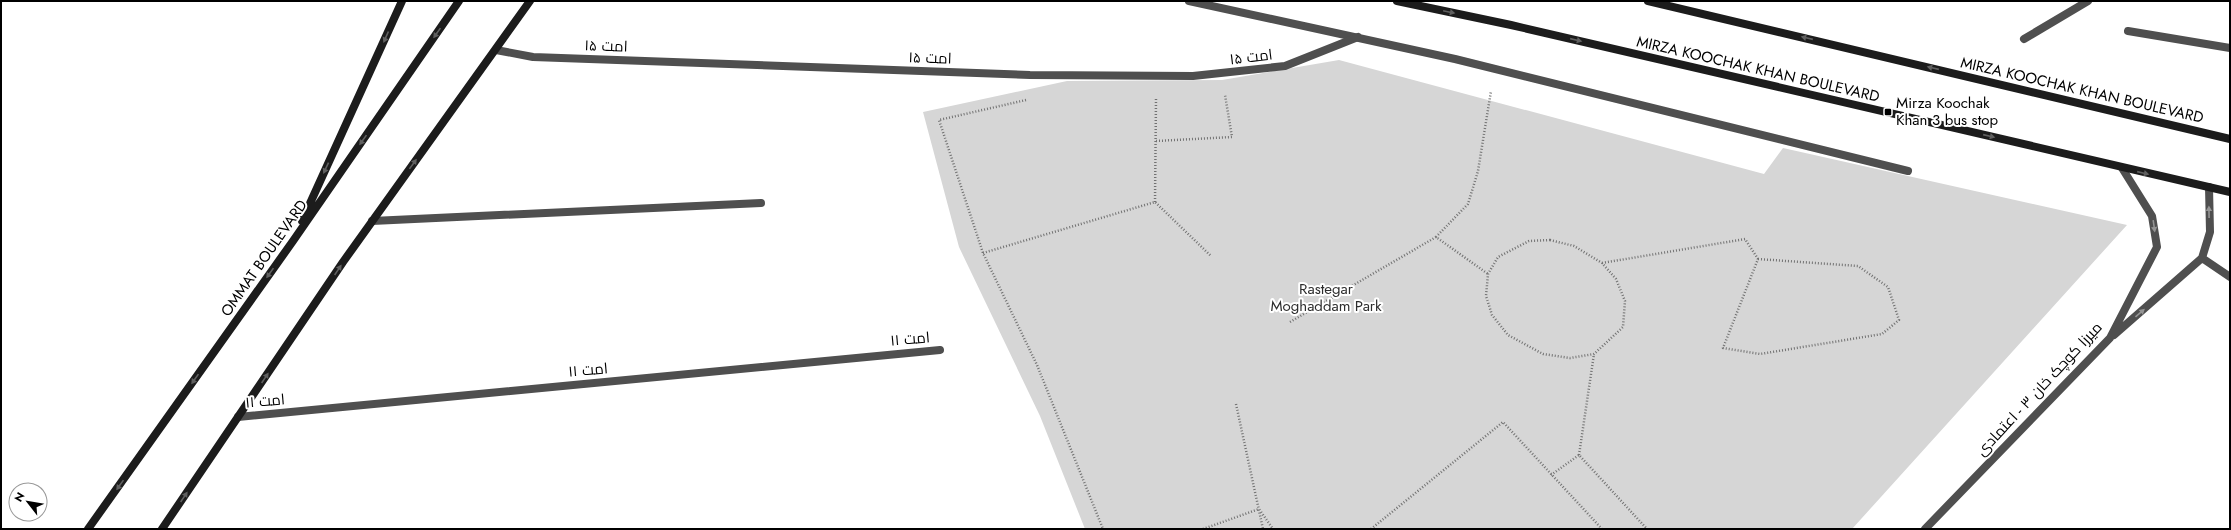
<svg xmlns="http://www.w3.org/2000/svg" width="2231" height="530" viewBox="0 0 2231 530" font-family="Jost,Cairo,sans-serif">
<style>
.green{fill:#d6d6d6}
.lines{fill:none;stroke-linecap:round;stroke-linejoin:round}
.path{stroke:#717171;stroke-width:2.5;stroke-dasharray:1 2;stroke-linecap:butt}
.pedestrian{stroke:#4f4f4f;stroke-width:8}
.minor{stroke:#4f4f4f;stroke-width:8}
.secondary{stroke:#1c1c1c;stroke-width:8}
.oneway{fill:#606060}
.oneway2{fill:#959595}
.poi-dot{fill:#000;stroke:#fff;stroke-width:1.5}
.labels{text-anchor:middle;dominant-baseline:central;stroke-width:4;stroke-linejoin:round;paint-order:stroke}
.street-label{font-size:15px;fill:#000;stroke:#fff}
.poi-label{font-size:15px;fill:#000;stroke:#fff;text-anchor:start}
.park-label{font-size:15px;fill:#2d2d2d;stroke:#fff}
</style>
<rect width="100%" height="100%" fill="#fff"/>
<!-- green -->
<path class="green" d="M 1339,60 L 1764,174 L 1783,148 L 2127,225 L 1852,529 L 1085,529 L 1040,416 L 959,247 L 923,112 L 1067,81 L 1222,80 Z"/>
<g class="lines">
<!-- path -->
<path class="path" d="M 1026,100 L 939,120 L 983,253 L 1037,365 L 1103,529
M 1156,141 L 1232,137 L 1225,95
M 1155,202 L 1156,98
M 1436,237 L 1468,204 L 1478,171 L 1491,91
M 1550,240 L 1574,246 L 1602,263 L 1616,279 L 1625,301 L 1623,327 L 1594,354 L 1570,358 L 1543,354 L 1508,335 L 1492,315 L 1486,296 L 1488,274 L 1498,257 L 1529,241 Z
M 983,253 L 1155,202 L 1211,256
M 1758,259 L 1858,266 L 1888,287 L 1899,320 L 1882,334 L 1760,354 L 1723,348 Z
M 1602,263 L 1745,239 L 1758,259
M 1290,322 L 1436,237 L 1488,274
M 1236,404 L 1263,529
M 1579,455 L 1594,354
M 1551,475 L 1579,455 L 1647,529
M 1203,529 L 1259,509 L 1273,529
M 1371,529 L 1503,422 L 1602,529"/>
<!-- pedestrian -->
<path class="pedestrian" d="M 1189,1 L 1455,59 L 1908,171"/>
<!-- minor -->
<path class="minor" d="M 2128,31 L 2230,48
M 2024,39 L 2088,1
M 496,50 L 533,57 L 1030,75 L 1193,76 L 1285,66 L 1358,37
M 372,221 L 761,203
M 2202,258 L 2230,277
M 2114,335 L 2202,258 L 2210,232 L 2209,187
M 238,417 L 940,350
M 1925,529 L 2110,338 L 2157,247 L 2152,216 L 2122,168"/>
<!-- secondary -->
<path class="secondary" d="M 1397,1 L 1511,25 L 2230,192
M 1648,1 L 2230,139
M 302,221 L 402,1
M 88,529 L 293,241 L 459,1
M 162,529 L 343,262 L 530,1"/>
</g>
<!-- one-way arrows -->
<defs><path id="oneway-solid" d="M-6-.8H1V-3.2L6.5 0L1 3.2V.8H-6Z"/></defs>
<g class="oneway">
<use href="#oneway-solid" transform="translate(1449 12) rotate(12)"/>
<use href="#oneway-solid" transform="translate(437 33) rotate(125)"/>
<use href="#oneway-solid" transform="translate(386 37) rotate(114)"/>
<use href="#oneway-solid" transform="translate(1807 38) rotate(-167)"/>
<use href="#oneway-solid" transform="translate(1576 40) rotate(13)"/>
<use href="#oneway-solid" transform="translate(1933 68) rotate(-167)"/>
<use href="#oneway-solid" transform="translate(1989 136) rotate(13)"/>
<use href="#oneway-solid" transform="translate(363 140) rotate(125)"/>
<use href="#oneway-solid" transform="translate(413 164) rotate(-54)"/>
<use href="#oneway-solid" transform="translate(326 168) rotate(115)"/>
<use href="#oneway-solid" transform="translate(2143 173) rotate(13)"/>
<use href="#oneway-solid" transform="translate(338 270) rotate(-56)"/>
<use href="#oneway-solid" transform="translate(270 273) rotate(125)"/>
<use href="#oneway-solid" transform="translate(265 378) rotate(-56)"/>
<use href="#oneway-solid" transform="translate(195 379) rotate(125)"/>
<use href="#oneway-solid" transform="translate(120 485) rotate(125)"/>
<use href="#oneway-solid" transform="translate(184 497) rotate(-56)"/>
</g>
<g class="oneway2">
<use href="#oneway-solid" transform="translate(2209 212) rotate(-91)"/>
<use href="#oneway-solid" transform="translate(2154 226) rotate(82)"/>
<use href="#oneway-solid" transform="translate(2140 313) rotate(-41)"/>
</g>
<!-- markers -->
<rect class="poi-dot" x="1884" y="108" width="8" height="8" rx="2"/>
<g class="labels">
<!-- street labels -->
<g class="street-label">
<text transform="translate(606 46) rotate(2)">امت ۱۵</text>
<text transform="translate(1251 57) rotate(-7)">امت ۱۵</text>
<text transform="translate(930 58) rotate(2)">امت ۱۵</text>
<text transform="translate(1758 69) rotate(13)">MIRZA KOOCHAK KHAN BOULEVARD</text>
<text transform="translate(2082 90) rotate(13)">MIRZA KOOCHAK KHAN BOULEVARD</text>
<text transform="translate(264 258) rotate(-55)">OMMAT BOULEVARD</text>
<text transform="translate(910 339) rotate(-5)">امت ۱۱</text>
<text transform="translate(588 370) rotate(-5)">امت ۱۱</text>
<text transform="translate(2039 389) rotate(-47)">میرزا کوچک خان ۳ - اعتمادی</text>
<text transform="translate(265 401) rotate(-5)">امت ۱۱</text>
</g>
<!-- poi labels -->
<g class="poi-label">
<text x="1896" y="103">Mirza Koochak<tspan x="1896" dy="17">Khan 3 bus stop</tspan></text>
</g>
<!-- park labels -->
<g class="park-label">
<text x="1326" y="289">Rastegar<tspan x="1326" dy="17">Moghaddam Park</tspan></text>
</g>
</g>
<!-- border -->
<rect width="2231" height="530" fill="none" stroke="#000000" stroke-width="4"/>
<!-- north arrow -->
<g transform="translate(28 502) rotate(301)"><circle r="19" fill="#ffffff" stroke="#999999"/>
<path d="M0-3L7 15L0 10L-7 15Z" fill="#000000"/>
<text y="-6" font-size="11" font-weight="bold" text-anchor="middle" fill="#000000">N</text>
</g>
</svg>
